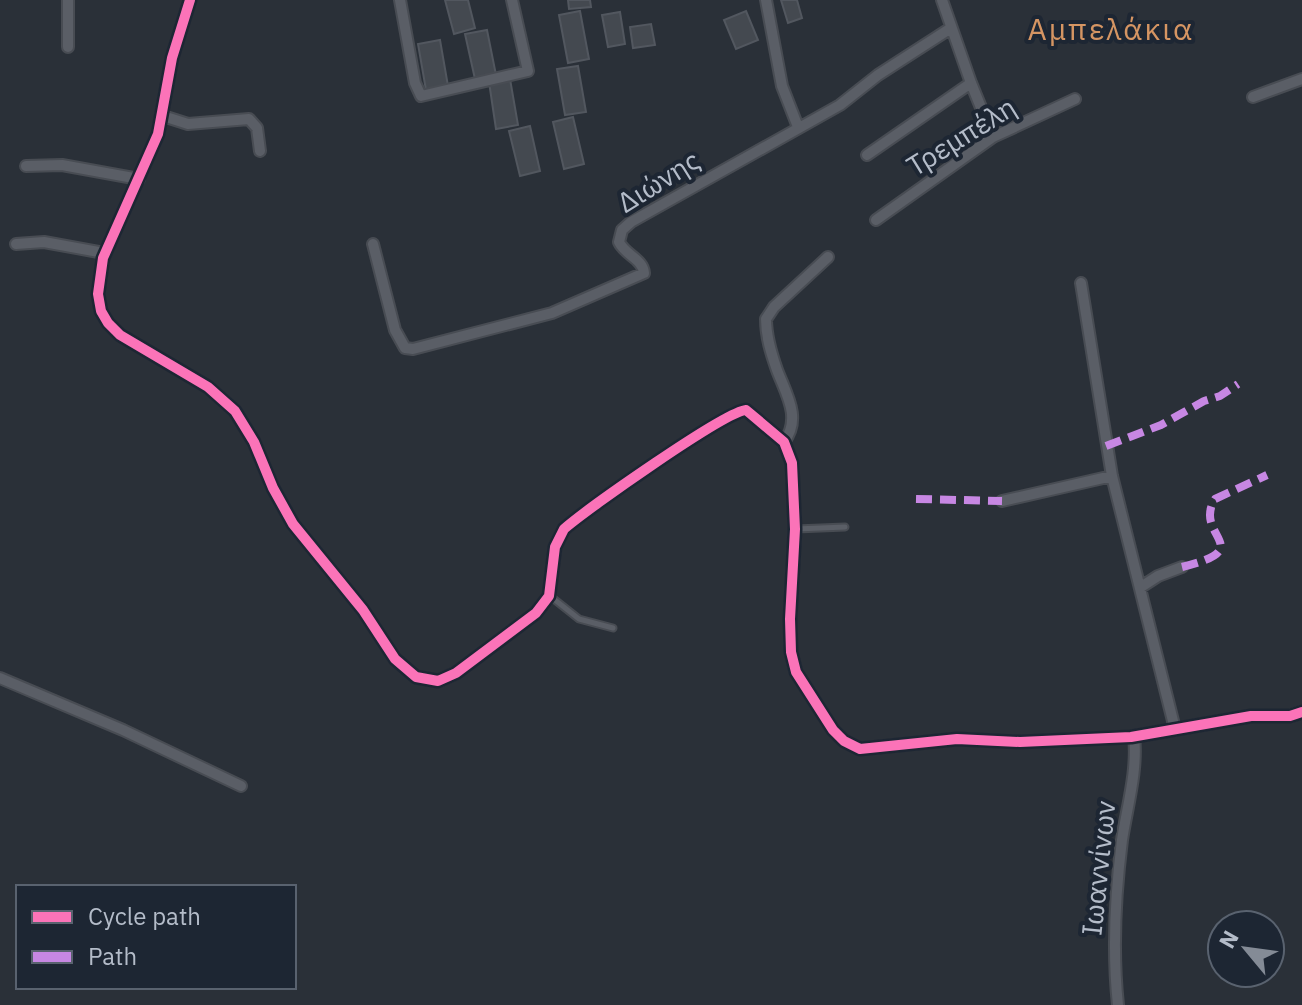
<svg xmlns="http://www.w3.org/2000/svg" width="1302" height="1005" viewBox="0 0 1302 1005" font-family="'IBM Plex Sans',sans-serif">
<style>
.building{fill:#444950;stroke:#52575f;stroke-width:2}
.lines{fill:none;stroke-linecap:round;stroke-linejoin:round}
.lane-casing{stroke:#484c53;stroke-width:9}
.street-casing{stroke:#484c53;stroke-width:14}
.lane{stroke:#5a5e66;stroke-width:5}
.street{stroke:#5a5e66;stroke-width:10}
.quiet{stroke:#c787e3;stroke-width:8;stroke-dasharray:16 8;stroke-linecap:butt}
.cycleway-casing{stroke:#1d2633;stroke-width:15}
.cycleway{stroke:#fb73b8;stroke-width:10}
.labels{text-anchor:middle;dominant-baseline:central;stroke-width:8;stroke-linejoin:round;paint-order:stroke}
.street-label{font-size:28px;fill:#b4bcc9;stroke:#1d2633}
.neighbourhood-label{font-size:30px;letter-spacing:2px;fill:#d59563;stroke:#1d2633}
</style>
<rect width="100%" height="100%" fill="#2a3038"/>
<!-- building -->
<path class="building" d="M 445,0 L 468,0 L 475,28 L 454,34 Z
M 568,0 L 590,0 L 591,7 L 569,9 Z
M 781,0 L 797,0 L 802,18 L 788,23 Z
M 580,11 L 589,59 L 568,63 L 559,15 Z
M 746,11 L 758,40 L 736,49 L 724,20 Z
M 620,12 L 625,44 L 608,47 L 602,15 Z
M 651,24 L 655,45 L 633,48 L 630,27 Z
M 487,30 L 496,75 L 475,79 L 465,34 Z
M 440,40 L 448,86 L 426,90 L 418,44 Z
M 578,66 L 586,112 L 565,115 L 557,69 Z
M 510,79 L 518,125 L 496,129 L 489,82 Z
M 573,117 L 584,164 L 564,169 L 553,122 Z
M 530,126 L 540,171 L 520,176 L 509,131 Z"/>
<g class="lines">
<!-- lane casing -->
<g class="lane-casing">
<path id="lane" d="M 796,529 L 845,527
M 550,596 L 579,619 L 613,628"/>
</g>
<!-- street casing -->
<g class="street-casing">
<path id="street" d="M 190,0 L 172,58 L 158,134 L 103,258 L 98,294 L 101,311 L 108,323 L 120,335 L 208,387 L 235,411 L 254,442 L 273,488 L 293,524 L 363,610 L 395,659 L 416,677 L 438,681 L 456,673 L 536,613 L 549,596 L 555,547 L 564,529 C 587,509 724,412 746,410 L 784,442 L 792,463 L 795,529 L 790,619 L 791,652 L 796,672 L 833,730 L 844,741 L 860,749 L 957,739 L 1020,742 L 1131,737 L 1251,716 L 1290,716 L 1302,712
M 400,0 L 415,83 L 421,96 L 528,71 L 512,0
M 766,0 L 782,86 L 798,127
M 942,0 L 971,83 L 993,137
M 68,47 L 68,0
M 1253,97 L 1302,79
M 163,116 L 188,124 L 249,119 L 257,128 L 260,151
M 867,155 L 971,83
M 26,166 L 62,165 L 139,179
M 876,220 L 993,137 L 1075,99
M 16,244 L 44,242 L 104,253
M 373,244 L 395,330 L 405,348 L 413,349 L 552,313 L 644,273 C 643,259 625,255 619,242 L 622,230 L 631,222 L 840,105 L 878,75 L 951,28
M 1081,283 L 1112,476 L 1175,729
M 784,442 C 802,418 786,394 777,370 C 771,353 766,337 766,319 L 774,307 L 828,257
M 1002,501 L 1112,476
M 1141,587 L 1158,576 L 1182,567
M 0,678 L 123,730 L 241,786
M 1118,1005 C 1112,949 1115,896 1122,840 C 1127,807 1138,770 1134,736"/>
</g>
<!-- lane -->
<use href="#lane" class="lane"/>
<!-- street -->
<use href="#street" class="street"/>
<!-- quiet -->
<path class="quiet" d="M 1106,446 L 1161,425 L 1204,401 L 1220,396 L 1238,384
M 916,499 L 1002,501
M 1182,567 C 1260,548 1192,536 1215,499 L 1267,475"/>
<!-- cycleway casing -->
<g class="cycleway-casing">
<path id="cycleway" d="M 190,0 L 172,58 L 158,134 L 103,258 L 98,294 L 101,311 L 108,323 L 120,335 L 208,387 L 235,411 L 254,442 L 273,488 L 293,524 L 363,610 L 395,659 L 416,677 L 438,681 L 456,673 L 536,613 L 549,596 L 555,547 L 564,529 C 587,509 724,412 746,410 L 784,442 L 792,463 L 795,529 L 790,619 L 791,652 L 796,672 L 833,730 L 844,741 L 860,749 L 957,739 L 1020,742 L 1131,737 L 1251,716 L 1290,716 L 1302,712"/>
</g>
<!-- cycleway -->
<use href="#cycleway" class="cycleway"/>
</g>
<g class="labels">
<!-- street labels -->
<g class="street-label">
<text transform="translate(961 136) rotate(-32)">Τρεμπέλη</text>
<text transform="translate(658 181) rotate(-32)">Διώνης</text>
<text transform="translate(1098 868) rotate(-84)">Ιωαννίνων</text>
</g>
<!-- neighbourhood labels -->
<g class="neighbourhood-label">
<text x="1111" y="28">Αμπελάκια</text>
</g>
</g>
<!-- legend -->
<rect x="16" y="885" width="280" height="104" fill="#1d2633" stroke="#59626f" stroke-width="2"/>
<rect x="32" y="911" width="40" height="12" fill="#fb73b8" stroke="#59626f" stroke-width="2"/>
<text x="88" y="925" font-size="24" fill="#b4bcc9">Cycle path</text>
<rect x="32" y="951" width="40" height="12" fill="#c787e3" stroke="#59626f" stroke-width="2"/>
<text x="88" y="965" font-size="24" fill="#b4bcc9">Path</text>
<!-- north arrow -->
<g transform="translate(1246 949) rotate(299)"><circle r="38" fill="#1d2633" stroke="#59626f" stroke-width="2"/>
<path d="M0-6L14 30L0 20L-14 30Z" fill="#848b96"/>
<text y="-12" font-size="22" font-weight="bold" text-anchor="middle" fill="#b4bcc9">N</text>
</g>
</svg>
